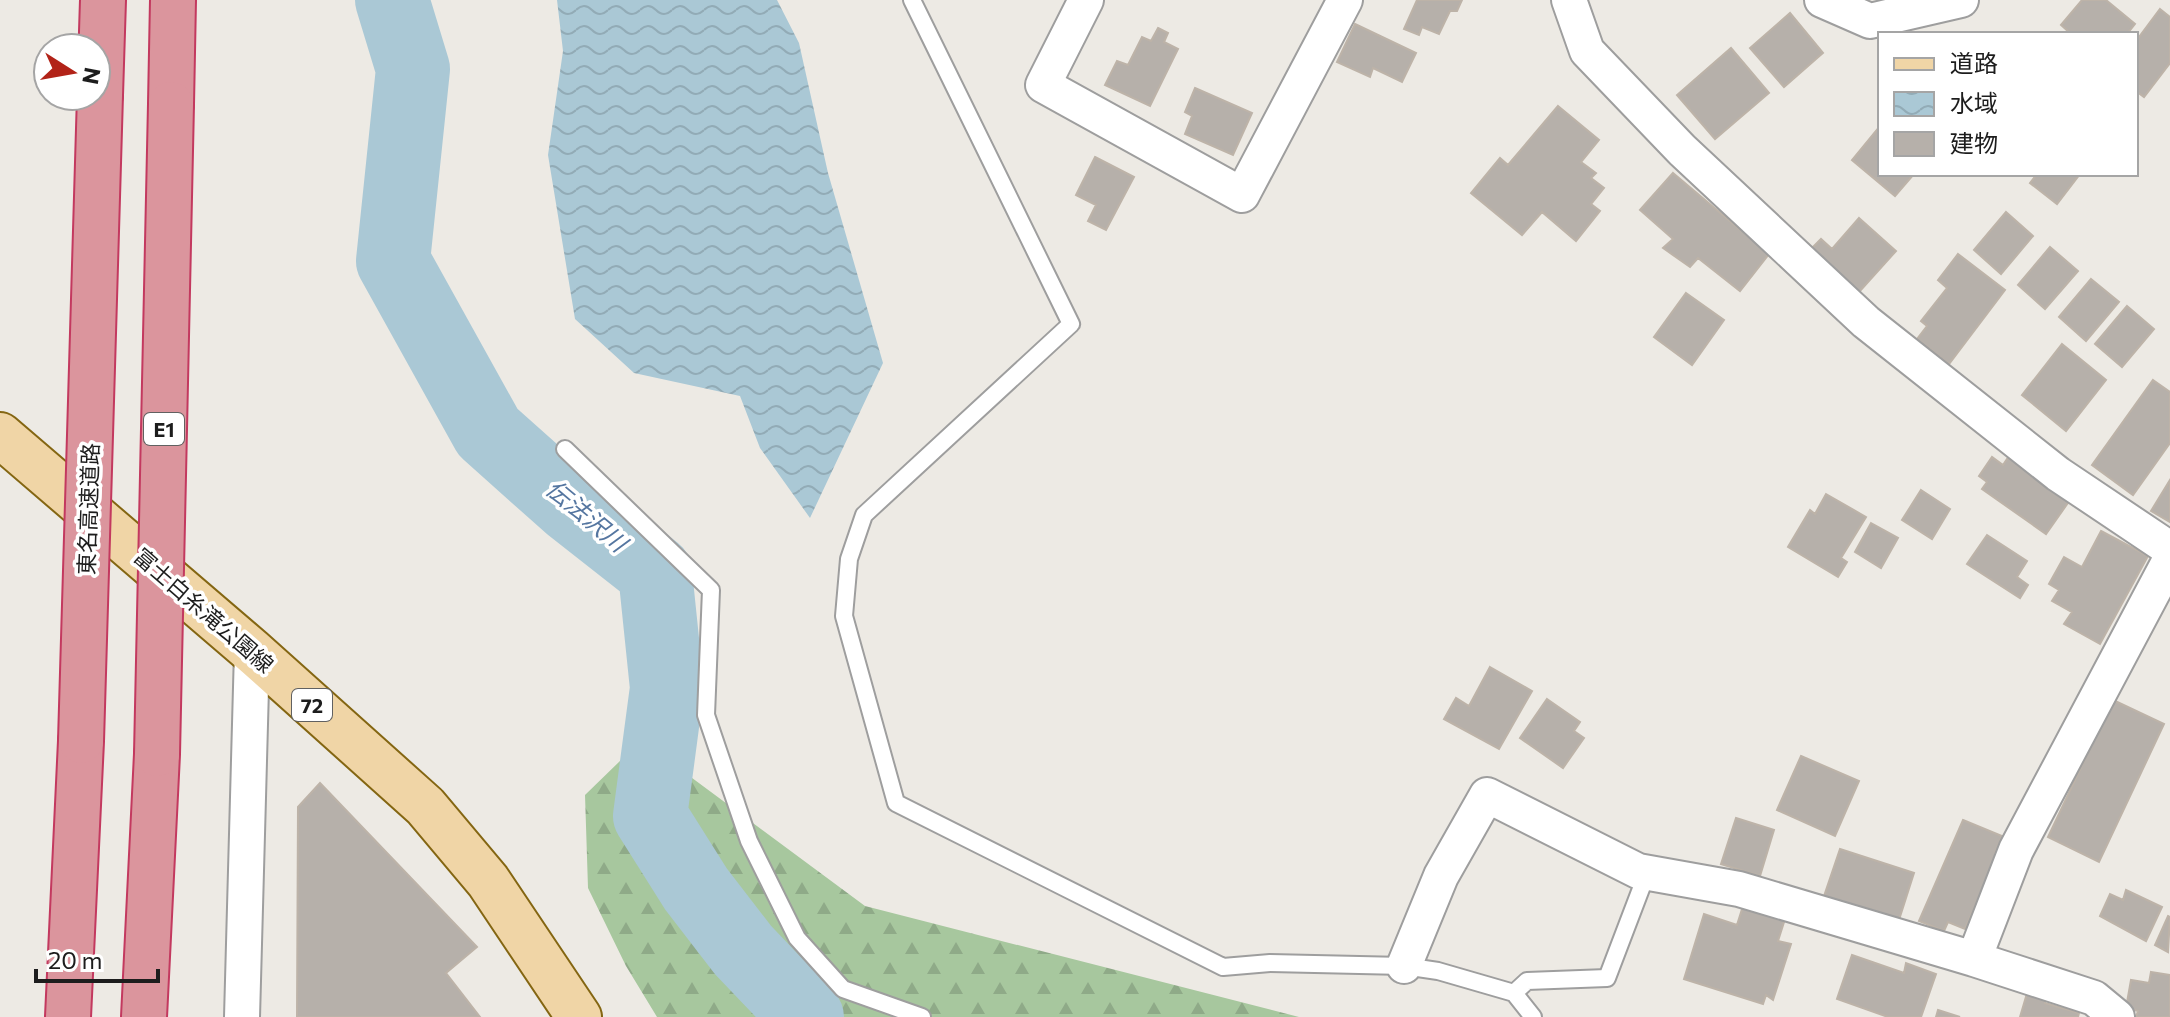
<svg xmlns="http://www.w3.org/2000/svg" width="2170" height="1017" viewBox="0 0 2170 1017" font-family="Commissioner,'Noto Sans JP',sans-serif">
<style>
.forest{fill:url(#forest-firs)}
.water{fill:url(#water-waves)}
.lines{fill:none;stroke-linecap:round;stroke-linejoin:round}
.river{stroke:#aac8d5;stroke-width:74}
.building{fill:#b6b0aa;stroke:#bdb3a8;stroke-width:2}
.lane-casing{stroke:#9e9e9e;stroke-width:20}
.street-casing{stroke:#9e9e9e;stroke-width:38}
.primary-casing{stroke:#846612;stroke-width:48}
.highway-casing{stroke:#c3395f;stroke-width:48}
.lane{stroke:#fff;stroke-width:16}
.street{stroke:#fff;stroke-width:34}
.primary{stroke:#f0d5a6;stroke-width:44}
.highway{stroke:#db959d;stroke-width:44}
.highway-bridge-casing{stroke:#c3395f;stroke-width:48;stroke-linecap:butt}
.highway-bridge{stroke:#db959d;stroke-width:44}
.labels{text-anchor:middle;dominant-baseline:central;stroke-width:7;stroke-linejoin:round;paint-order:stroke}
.shield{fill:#fff;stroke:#616161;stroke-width:2}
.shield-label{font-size:20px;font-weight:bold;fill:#1d1d1d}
.street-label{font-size:22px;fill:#1d1d1d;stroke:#fff}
.water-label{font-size:24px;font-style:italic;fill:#5576a0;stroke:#fff}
</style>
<defs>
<pattern id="forest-firs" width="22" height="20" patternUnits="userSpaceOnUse" patternTransform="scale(2)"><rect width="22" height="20" fill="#a7c79e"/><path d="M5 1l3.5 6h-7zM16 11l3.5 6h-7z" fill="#8faa88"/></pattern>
<pattern id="water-waves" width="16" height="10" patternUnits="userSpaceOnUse" patternTransform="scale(2)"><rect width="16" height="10" fill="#aac8d5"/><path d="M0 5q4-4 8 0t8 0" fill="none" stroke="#92abb6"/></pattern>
</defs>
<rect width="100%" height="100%" fill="#edeae4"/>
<!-- forest -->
<path class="forest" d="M 621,760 L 684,772 L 865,906 L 1299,1017 L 657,1017 L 626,966 L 588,888 L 585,795 Z"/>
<!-- water -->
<path class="water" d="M 557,0 L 777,0 L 799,43 L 828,173 L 883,363 L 810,518 L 760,448 L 740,396 L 634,373 L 575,319 L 548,155 L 563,51 Z"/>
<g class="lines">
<!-- river -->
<path class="river" d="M 392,0 L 413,69 L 393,261 L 488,432 L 571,506 L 655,572 L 667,688 L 650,816 L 696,889 L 743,950 L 807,1017"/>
</g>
<!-- building -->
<path class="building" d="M 1417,0 L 1462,0 L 1457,11 L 1450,11 L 1439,34 L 1422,27 L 1419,35 L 1404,29 Z
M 2082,0 L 2106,0 L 2135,24 L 2127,34 L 2071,34 L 2061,25 Z
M 2160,9 L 2170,17 L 2170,63 L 2144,97 L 2136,91 L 2136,41 Z
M 1790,13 L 1823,53 L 1784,87 L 1750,48 Z
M 1355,24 L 1416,53 L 1402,82 L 1373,68 L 1370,77 L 1337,62 Z
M 1158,28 L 1168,33 L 1164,42 L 1178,49 L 1150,106 L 1105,85 L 1117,61 L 1128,65 L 1142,37 L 1151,41 Z
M 1731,48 L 1769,93 L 1715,139 L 1677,95 Z
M 1195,88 L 1252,113 L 1233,155 L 1185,134 L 1192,116 L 1185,112 Z
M 1558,106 L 1599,140 L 1581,162 L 1596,173 L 1591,178 L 1604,188 L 1591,204 L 1600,211 L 1576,241 L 1542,212 L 1522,235 L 1471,193 L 1500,158 L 1508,165 Z
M 1880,126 L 1880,174 L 1914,174 L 1895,196 L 1852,160 Z
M 1095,157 L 1134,177 L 1106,230 L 1088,221 L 1096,205 L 1076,195 Z
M 1673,173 L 1769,254 L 1740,291 L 1698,258 L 1690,267 L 1663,248 L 1673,239 L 1640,210 Z
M 2037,174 L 2080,174 L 2057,204 L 2030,183 Z
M 2006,212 L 2033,236 L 2001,274 L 1974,250 Z
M 1859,218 L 1896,251 L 1859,292 L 1812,248 L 1821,239 L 1832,249 Z
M 2050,247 L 2078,271 L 2045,309 L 2018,285 Z
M 1958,254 L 2005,290 L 1949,364 L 1917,339 L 1927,326 L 1921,321 L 1947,288 L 1938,280 Z
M 2091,279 L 2119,302 L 2086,341 L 2059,317 Z
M 1686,293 L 1724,320 L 1692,365 L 1654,337 Z
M 2127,306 L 2154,329 L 2122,367 L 2095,344 Z
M 2062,344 L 2106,380 L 2066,431 L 2022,395 Z
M 2153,380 L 2170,392 L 2170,443 L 2133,495 L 2092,465 Z
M 2009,456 L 2070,500 L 2046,534 L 1982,489 L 1987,482 L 1979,476 L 1992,457 L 2003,465 Z
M 2170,480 L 2170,522 L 2151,511 Z
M 1921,490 L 1950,509 L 1932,539 L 1902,520 Z
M 1826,494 L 1866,517 L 1841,558 L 1847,562 L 1838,577 L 1788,547 L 1810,510 L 1815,514 Z
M 1871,523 L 1898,538 L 1881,568 L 1855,552 Z
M 2101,531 L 2148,556 L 2100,644 L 2064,624 L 2072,612 L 2052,601 L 2059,590 L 2049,584 L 2064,557 L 2082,567 Z
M 1987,535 L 2027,561 L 2017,577 L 2028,585 L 2020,598 L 1967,564 Z
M 1490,667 L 1532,691 L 1499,749 L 1444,719 L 1456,698 L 1469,706 Z
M 1547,699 L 1580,722 L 1574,731 L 1584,738 L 1563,768 L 1520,738 Z
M 2113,700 L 2164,724 L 2099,862 L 2048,837 Z
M 1801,756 L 1859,781 L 1835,836 L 1777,810 Z
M 320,783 L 477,947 L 446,973 L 480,1017 L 297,1017 L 298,807 Z
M 1736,818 L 1774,830 L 1760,876 L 1721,864 Z
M 1963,820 L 2002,836 L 1995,853 L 2003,857 L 1992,867 L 1965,929 L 1948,922 L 1944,931 L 1919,921 Z
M 1840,849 L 1914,873 L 1898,923 L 1823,899 Z
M 2126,890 L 2162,907 L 2146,941 L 2100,916 L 2110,894 L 2123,900 Z
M 1743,906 L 1785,919 L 1778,941 L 1791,944 L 1773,1000 L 1766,995 L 1763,1004 L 1684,979 L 1704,914 L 1737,925 Z
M 2168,916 L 2170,917 L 2168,952 L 2155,945 Z
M 1852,955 L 1904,973 L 1906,963 L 1936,974 L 1921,1017 L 1888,1017 L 1837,999 Z
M 2151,972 L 2170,975 L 2170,1017 L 2136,1017 L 2138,1011 L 2126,1008 L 2131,980 L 2149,983 Z
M 2028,990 L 2047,995 L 2045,1003 L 2079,1013 L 2078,1017 L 2020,1017 Z
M 1938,1010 L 1960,1017 L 1936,1017 Z"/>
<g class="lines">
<!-- lane casing -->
<g class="lane-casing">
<path id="lane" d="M 912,0 L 1071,324 L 864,515 L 849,559 L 844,616 L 896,803 L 1223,967 L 1270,963 L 1404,966 L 1438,971 L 1514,993 L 1533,1017
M 565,449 L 711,590 L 706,715 L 749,841 L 797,938 L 843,989 L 922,1017
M 1514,993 L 1527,981 L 1607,978 L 1647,873"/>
</g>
<!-- street casing -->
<g class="street-casing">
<path id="street" d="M 1086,0 L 1043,85 L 1242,195 L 1345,0
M 1569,0 L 1587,51 L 1682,150 L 1866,322 L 2058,474 L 2170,549
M 1822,0 L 1870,21 L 1961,0
M 1974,959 L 2094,998 L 2117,1017
M 1404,966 L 1441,876 L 1487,795 L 1638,871 L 1739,889 L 1974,959 L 2016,850 L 2170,560
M 242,1017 L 252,651"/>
</g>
<!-- primary casing -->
<g class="primary-casing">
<path id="primary" d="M 0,435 L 252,651 L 425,806 L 488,881 L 579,1017"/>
</g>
<!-- highway casing -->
<g class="highway-casing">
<path id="highway" d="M 100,95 L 103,0
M 171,104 L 173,0
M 68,1017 L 81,741
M 144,1017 L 157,754"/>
</g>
<!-- lane -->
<use href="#lane" class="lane"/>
<!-- street -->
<use href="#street" class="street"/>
<!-- primary -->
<use href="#primary" class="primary"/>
<!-- highway -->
<use href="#highway" class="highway"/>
<!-- highway-bridge casing -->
<g class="highway-bridge-casing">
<path id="highway-bridge" d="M 81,741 L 100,95
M 157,754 L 171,104"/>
</g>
<!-- highway-bridge -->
<use href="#highway-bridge" class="highway-bridge"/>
</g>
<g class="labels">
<!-- shield labels -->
<g class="shield">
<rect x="144" y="413" width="40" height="32" rx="6"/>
<rect x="292" y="689" width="40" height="32" rx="6"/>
</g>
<g class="shield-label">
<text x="164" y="429">E1</text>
<text x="312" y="705">72</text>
</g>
<!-- street labels -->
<g class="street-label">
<text transform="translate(88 509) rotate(-88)">東名高速道路</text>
<text transform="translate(204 610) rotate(41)">富士白糸滝公園線</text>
</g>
<!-- water labels -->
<g class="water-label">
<text transform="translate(587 515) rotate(40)">伝法沢川</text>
</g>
</g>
<!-- legend -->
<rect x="1878" y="32" width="260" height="144" fill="#ffffff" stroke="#a5a5a5" stroke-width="2"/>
<rect x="1894" y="58" width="40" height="12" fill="#f0d5a6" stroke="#a5a5a5" stroke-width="2"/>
<text x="1950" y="72" font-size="24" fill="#1d1d1d">道路</text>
<rect x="1894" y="92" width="40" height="24" fill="url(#water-waves)" stroke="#a5a5a5" stroke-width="2"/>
<text x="1950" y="112" font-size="24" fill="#1d1d1d">水域</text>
<rect x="1894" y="132" width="40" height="24" fill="#b6b0aa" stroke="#a5a5a5" stroke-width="2"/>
<text x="1950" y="152" font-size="24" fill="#1d1d1d">建物</text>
<!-- north arrow -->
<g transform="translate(72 72) rotate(101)"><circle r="38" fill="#ffffff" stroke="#a5a5a5" stroke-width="2"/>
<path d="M0-6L14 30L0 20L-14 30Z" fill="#b22318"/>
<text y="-12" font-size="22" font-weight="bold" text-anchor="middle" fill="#1d1d1d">N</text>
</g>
<!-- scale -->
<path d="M36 969v12h122v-12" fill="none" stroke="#1d1d1d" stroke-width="4"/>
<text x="48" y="969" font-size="24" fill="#1d1d1d" stroke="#ffffff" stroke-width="6" paint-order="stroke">20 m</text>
</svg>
